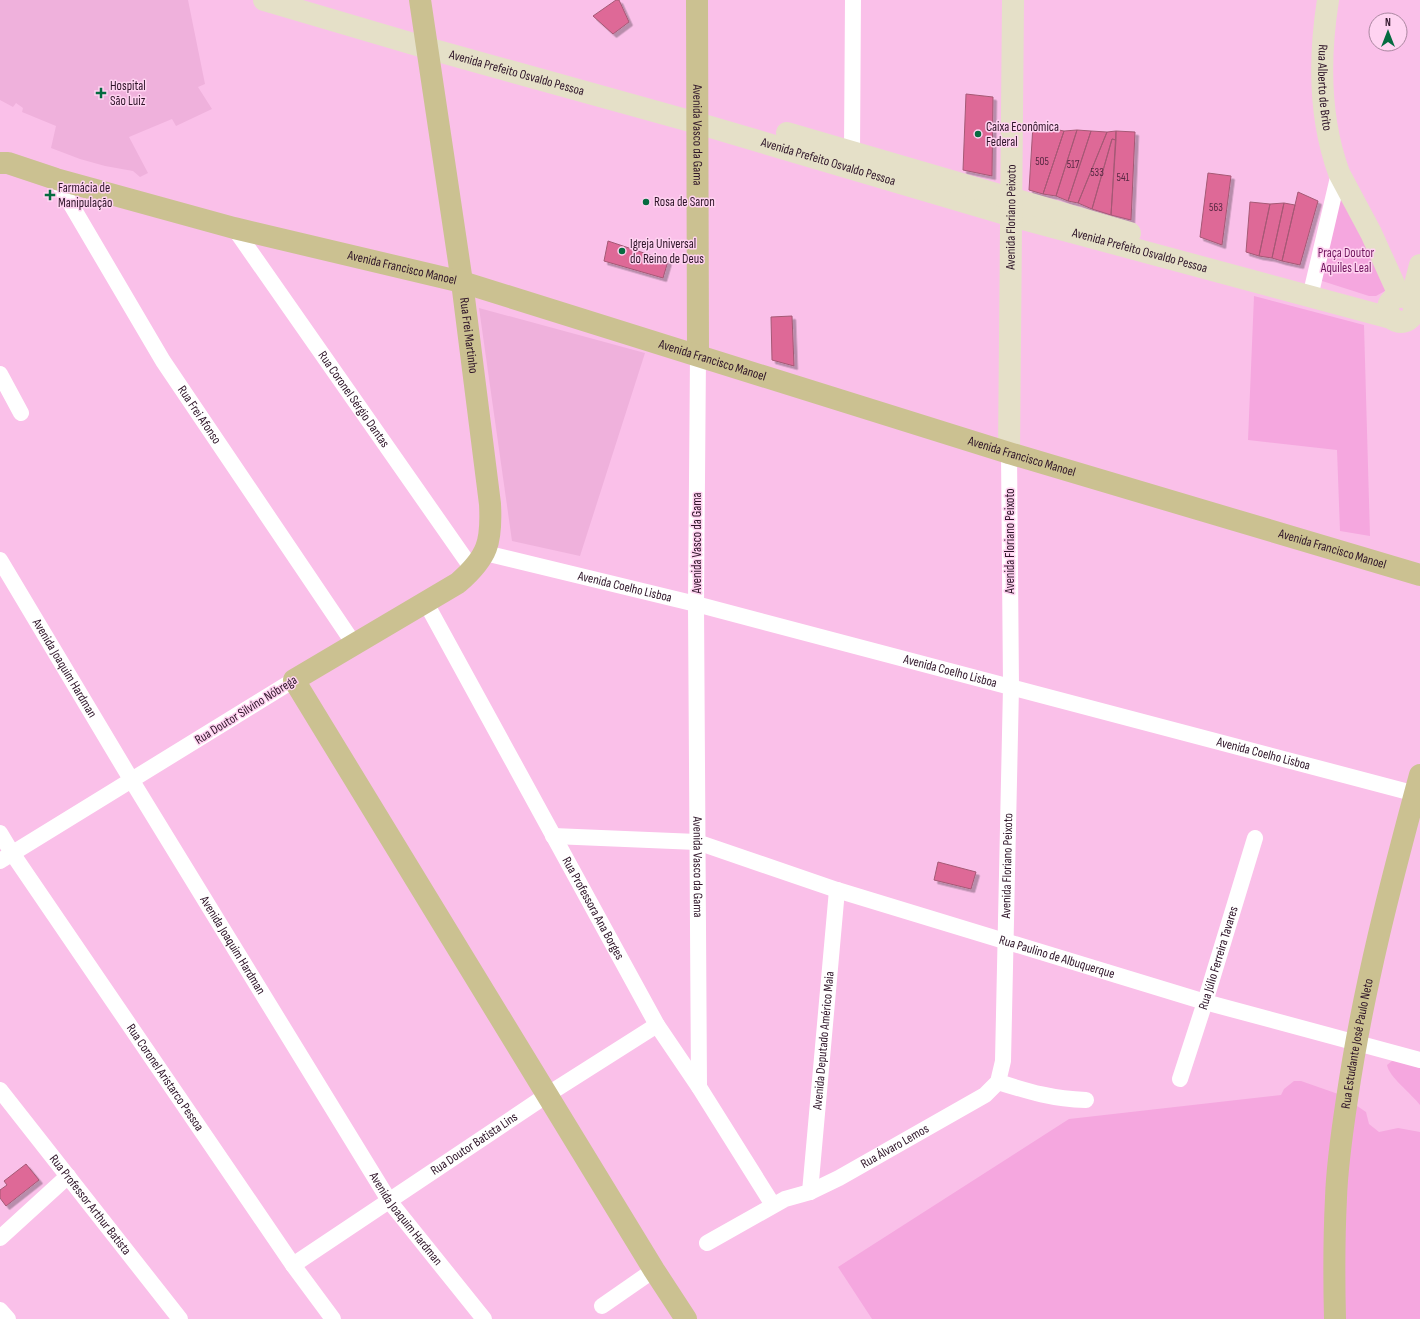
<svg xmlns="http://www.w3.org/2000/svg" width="1420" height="1319" viewBox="0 0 1420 1319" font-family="'Sofia Sans Condensed',sans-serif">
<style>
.built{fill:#efb1dc}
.green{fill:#f5a7df}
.building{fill:#de6997;stroke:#a55975;filter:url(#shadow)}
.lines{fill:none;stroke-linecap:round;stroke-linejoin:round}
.street{stroke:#fff;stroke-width:16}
.secondary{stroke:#e5e0c8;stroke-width:22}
.primary{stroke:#cbc191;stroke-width:22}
.poi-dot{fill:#056b40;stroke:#ffd3f1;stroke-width:1.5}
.labels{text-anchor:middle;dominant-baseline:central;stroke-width:3;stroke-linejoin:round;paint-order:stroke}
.number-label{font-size:11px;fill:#5a2944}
.street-label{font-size:13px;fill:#2e1428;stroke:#ffd3f1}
.poi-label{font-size:13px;fill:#2e1428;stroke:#ffd3f1;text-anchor:start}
.park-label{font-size:13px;fill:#70165e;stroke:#ffd3f1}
</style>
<defs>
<filter id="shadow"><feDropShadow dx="3.5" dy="3.5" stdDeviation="0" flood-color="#0004"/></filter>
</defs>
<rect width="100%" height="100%" fill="#fac0e9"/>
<!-- built -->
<path class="built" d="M 0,0 L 188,0 L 205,84 L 198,87 L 212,109 L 176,126 L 172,119 L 129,137 L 148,173 L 140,177 L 133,171 L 105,166 L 80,159 L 51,148 L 56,126 L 22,112 L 23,108 L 16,103 L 13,107 L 0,100 Z
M 479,308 L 645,353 L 580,556 L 512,541 Z"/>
<!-- green -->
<path class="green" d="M 1345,198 L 1387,285 L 1385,291 L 1376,296 L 1369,296 L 1319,280 L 1334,199 Z
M 1254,296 L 1364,325 L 1370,536 L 1340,531 L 1337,450 L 1248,440 Z
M 1392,1061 L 1411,1061 L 1420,1064 L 1420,1105 C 1411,1093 1389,1077 1387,1065 Z
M 1294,1081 L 1301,1081 L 1341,1095 L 1366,1112 L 1369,1124 L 1379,1132 L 1398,1128 L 1420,1132 L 1420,1319 L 872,1319 L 838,1267 L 1069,1119 L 1281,1095 L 1284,1089 Z"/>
<!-- building -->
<path class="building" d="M 616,0 L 619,0 L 629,22 L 613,34 L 593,16 Z
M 966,94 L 993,97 L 992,176 L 963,170 Z
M 1033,125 L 1064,131 L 1043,194 L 1029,190 Z
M 1077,130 L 1091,131 L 1068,201 L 1056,196 Z
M 1077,130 L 1056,196 L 1043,194 L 1064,131 Z
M 1091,131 L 1107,132 L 1078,203 L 1068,201 Z
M 1116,131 L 1135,132 L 1131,220 L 1111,215 Z
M 1116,131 L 1116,140 L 1112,139 L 1092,209 L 1078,203 L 1107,132 Z
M 1112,139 L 1116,140 L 1111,215 L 1092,209 Z
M 1208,173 L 1231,176 L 1222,245 L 1200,237 Z
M 1298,192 L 1318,201 L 1300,265 L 1282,261 Z
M 1250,202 L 1270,204 L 1259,256 L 1246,252 Z
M 1284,203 L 1272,258 L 1259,256 L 1270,204 Z
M 1284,203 L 1295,205 L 1282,261 L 1272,258 Z
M 608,241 L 668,261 L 663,278 L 604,261 Z
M 792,316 L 794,366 L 772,360 L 771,317 Z
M 938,862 L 976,872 L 971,889 L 934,880 Z
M 26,1164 L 39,1180 L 6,1206 L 0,1198 L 0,1190 L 7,1185 L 4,1181 Z"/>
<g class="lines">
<!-- street -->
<g class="street">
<path d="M 850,161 L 852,151 L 853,0"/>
<path id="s1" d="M 56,179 L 163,361 L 354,644"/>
<path id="s2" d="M 234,228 L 473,570"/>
<path d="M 1310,297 L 1339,173"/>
<path id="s3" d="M 698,355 L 696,604 L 699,1087"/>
<path d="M 0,374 L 21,413"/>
<path id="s4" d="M 485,553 L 696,604 L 1420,795"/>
<path id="s5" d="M 0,560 L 132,781 L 390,1202 L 484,1319"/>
<path id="s6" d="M 426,603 L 657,1025 L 699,1087 L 773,1205"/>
<path id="s7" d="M 0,833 L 12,853 L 293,1265 L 333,1319"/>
<path id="s8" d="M 553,836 L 697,842 L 837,890 L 1205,1002 L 1420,1060"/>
<path d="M 0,861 L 294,680"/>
<path id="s9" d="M 1180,1079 L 1205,1002 L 1255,838"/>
<path d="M 998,1082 C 1030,1092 1053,1099 1086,1100"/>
<path id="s10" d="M 0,1090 L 180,1319"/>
<path id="s11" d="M 810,1192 L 837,890"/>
<path d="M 0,1238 L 68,1176"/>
<path id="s12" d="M 707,1243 L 785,1199 L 810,1192 L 839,1178 L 985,1095 L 998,1082 L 1003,1061 L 1011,687 L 1009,453"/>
<path id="s13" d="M 293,1265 L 553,1091 L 657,1025"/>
<path d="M 602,1306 L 654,1270"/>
<path d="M 0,1310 L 8,1319"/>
</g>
<!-- secondary -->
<g class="secondary">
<path id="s14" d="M 264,0 L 427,48 L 697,123 L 1012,216 L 1394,319"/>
<path id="s15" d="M 1328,0 C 1319,57 1319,118 1339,173 L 1371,233 L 1400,297"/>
<path d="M 787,133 L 1130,233"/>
<circle cx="1401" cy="309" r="13"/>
<path d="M 1411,300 L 1420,265"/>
<path id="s16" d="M 1009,453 L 1013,0"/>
</g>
<!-- primary -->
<g class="primary">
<path id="s17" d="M 420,0 L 462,282 L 490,504 C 492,542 488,557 458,583 L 294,680 L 654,1270 L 686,1319"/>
<path id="s18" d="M 697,0 L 698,355"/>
<path id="s19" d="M 0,163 L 8,163 L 56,179 L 234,228 L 462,282 L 1009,453 L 1420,575"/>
<path id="s20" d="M 1335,1319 C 1334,1279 1334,1238 1336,1198 C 1337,1165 1342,1132 1347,1099 C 1363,989 1391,882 1420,775"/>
</g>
</g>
<!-- markers -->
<g class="poi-dot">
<path d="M99 87h4v4h4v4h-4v4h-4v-4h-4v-4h4z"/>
<circle cx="978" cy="134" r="4"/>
<path d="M48 189h4v4h4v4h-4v4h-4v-4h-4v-4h4z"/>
<circle cx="646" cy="202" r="4"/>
<circle cx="622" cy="251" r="4"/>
</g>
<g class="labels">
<!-- number labels -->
<g class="number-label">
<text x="1042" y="161">505</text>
<text x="1073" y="164">517</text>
<text x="1097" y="172">533</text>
<text x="1123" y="177">541</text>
<text x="1216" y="207">563</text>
</g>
<!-- street labels -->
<g class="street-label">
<text stroke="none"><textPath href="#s14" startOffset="263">Avenida Prefeito Osvaldo Pessoa</textPath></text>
<text stroke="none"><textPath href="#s15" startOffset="88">Rua Alberto de Brito</textPath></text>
<text stroke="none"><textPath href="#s18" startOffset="135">Avenida Vasco da Gama</textPath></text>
<text stroke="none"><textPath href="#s14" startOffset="587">Avenida Prefeito Osvaldo Pessoa</textPath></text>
<text stroke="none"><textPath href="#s16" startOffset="236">Avenida Floriano Peixoto</textPath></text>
<text stroke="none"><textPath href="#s14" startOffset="911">Avenida Prefeito Osvaldo Pessoa</textPath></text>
<text stroke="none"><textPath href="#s19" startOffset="416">Avenida Francisco Manoel</textPath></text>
<text stroke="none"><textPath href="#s17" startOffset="339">Rua Frei Martinho</textPath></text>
<text stroke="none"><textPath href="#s19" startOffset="740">Avenida Francisco Manoel</textPath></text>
<text stroke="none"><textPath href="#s2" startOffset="209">Rua Coronel Sérgio Dantas</textPath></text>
<text stroke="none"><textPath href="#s1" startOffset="276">Rua Frei Afonso</textPath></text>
<text stroke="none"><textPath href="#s19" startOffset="1064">Avenida Francisco Manoel</textPath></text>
<text transform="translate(1010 541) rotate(-90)">Avenida Floriano Peixoto</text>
<text transform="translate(697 543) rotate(-90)">Avenida Vasco da Gama</text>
<text stroke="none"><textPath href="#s19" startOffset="1388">Avenida Francisco Manoel</textPath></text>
<text stroke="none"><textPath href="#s4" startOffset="144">Avenida Coelho Lisboa</textPath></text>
<text stroke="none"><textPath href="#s5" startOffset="126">Avenida Joaquim Hardman</textPath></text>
<text stroke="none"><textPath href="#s4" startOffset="480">Avenida Coelho Lisboa</textPath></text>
<text transform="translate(246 710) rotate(-32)">Rua Doutor Silvino Nóbrega</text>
<text stroke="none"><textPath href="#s4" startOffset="804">Avenida Coelho Lisboa</textPath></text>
<text stroke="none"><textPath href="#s12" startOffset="551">Avenida Floriano Peixoto</textPath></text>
<text stroke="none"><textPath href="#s3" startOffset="512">Avenida Vasco da Gama</textPath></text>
<text stroke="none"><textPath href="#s6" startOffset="348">Rua Professora Ana Borges</textPath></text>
<text stroke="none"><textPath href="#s5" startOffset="450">Avenida Joaquim Hardman</textPath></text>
<text stroke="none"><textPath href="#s8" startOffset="522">Rua Paulino de Albuquerque</textPath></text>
<text stroke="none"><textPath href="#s9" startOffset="127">Rua Júlio Ferreira Tavares</textPath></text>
<text stroke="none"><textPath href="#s11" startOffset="152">Avenida Deputado Américo Maia</textPath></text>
<text stroke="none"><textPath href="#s20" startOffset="277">Rua Estudante José Paulo Neto</textPath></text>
<text stroke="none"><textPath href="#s7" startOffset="295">Rua Coronel Aristarco Pessoa</textPath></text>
<text stroke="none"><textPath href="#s13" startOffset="218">Rua Doutor Batista Lins</textPath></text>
<text stroke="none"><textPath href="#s12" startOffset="212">Rua Álvaro Lemos</textPath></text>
<text stroke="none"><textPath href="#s10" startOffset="146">Rua Professor Arthur Batista</textPath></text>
<text stroke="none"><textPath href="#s5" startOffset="774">Avenida Joaquim Hardman</textPath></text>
</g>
<!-- poi labels -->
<g class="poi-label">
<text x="110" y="86">Hospital<tspan x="110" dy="15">São Luiz</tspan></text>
<text x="986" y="127">Caixa Econômica<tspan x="986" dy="15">Federal</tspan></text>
<text x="58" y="188">Farmácia de<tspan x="58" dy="15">Manipulação</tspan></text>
<text x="654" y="202">Rosa de Saron</text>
<text x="630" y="244">Igreja Universal<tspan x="630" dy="15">do Reino de Deus</tspan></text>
</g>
<!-- park labels -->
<g class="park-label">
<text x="1346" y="253">Praça Doutor<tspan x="1346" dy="15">Aquiles Leal</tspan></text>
</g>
</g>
<!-- north arrow -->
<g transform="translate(1388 32)"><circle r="19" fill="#ffd3f1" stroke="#ab87a1"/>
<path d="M0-3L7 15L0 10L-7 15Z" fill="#056b40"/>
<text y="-6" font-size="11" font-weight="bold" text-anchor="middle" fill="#2e1428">N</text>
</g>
</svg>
